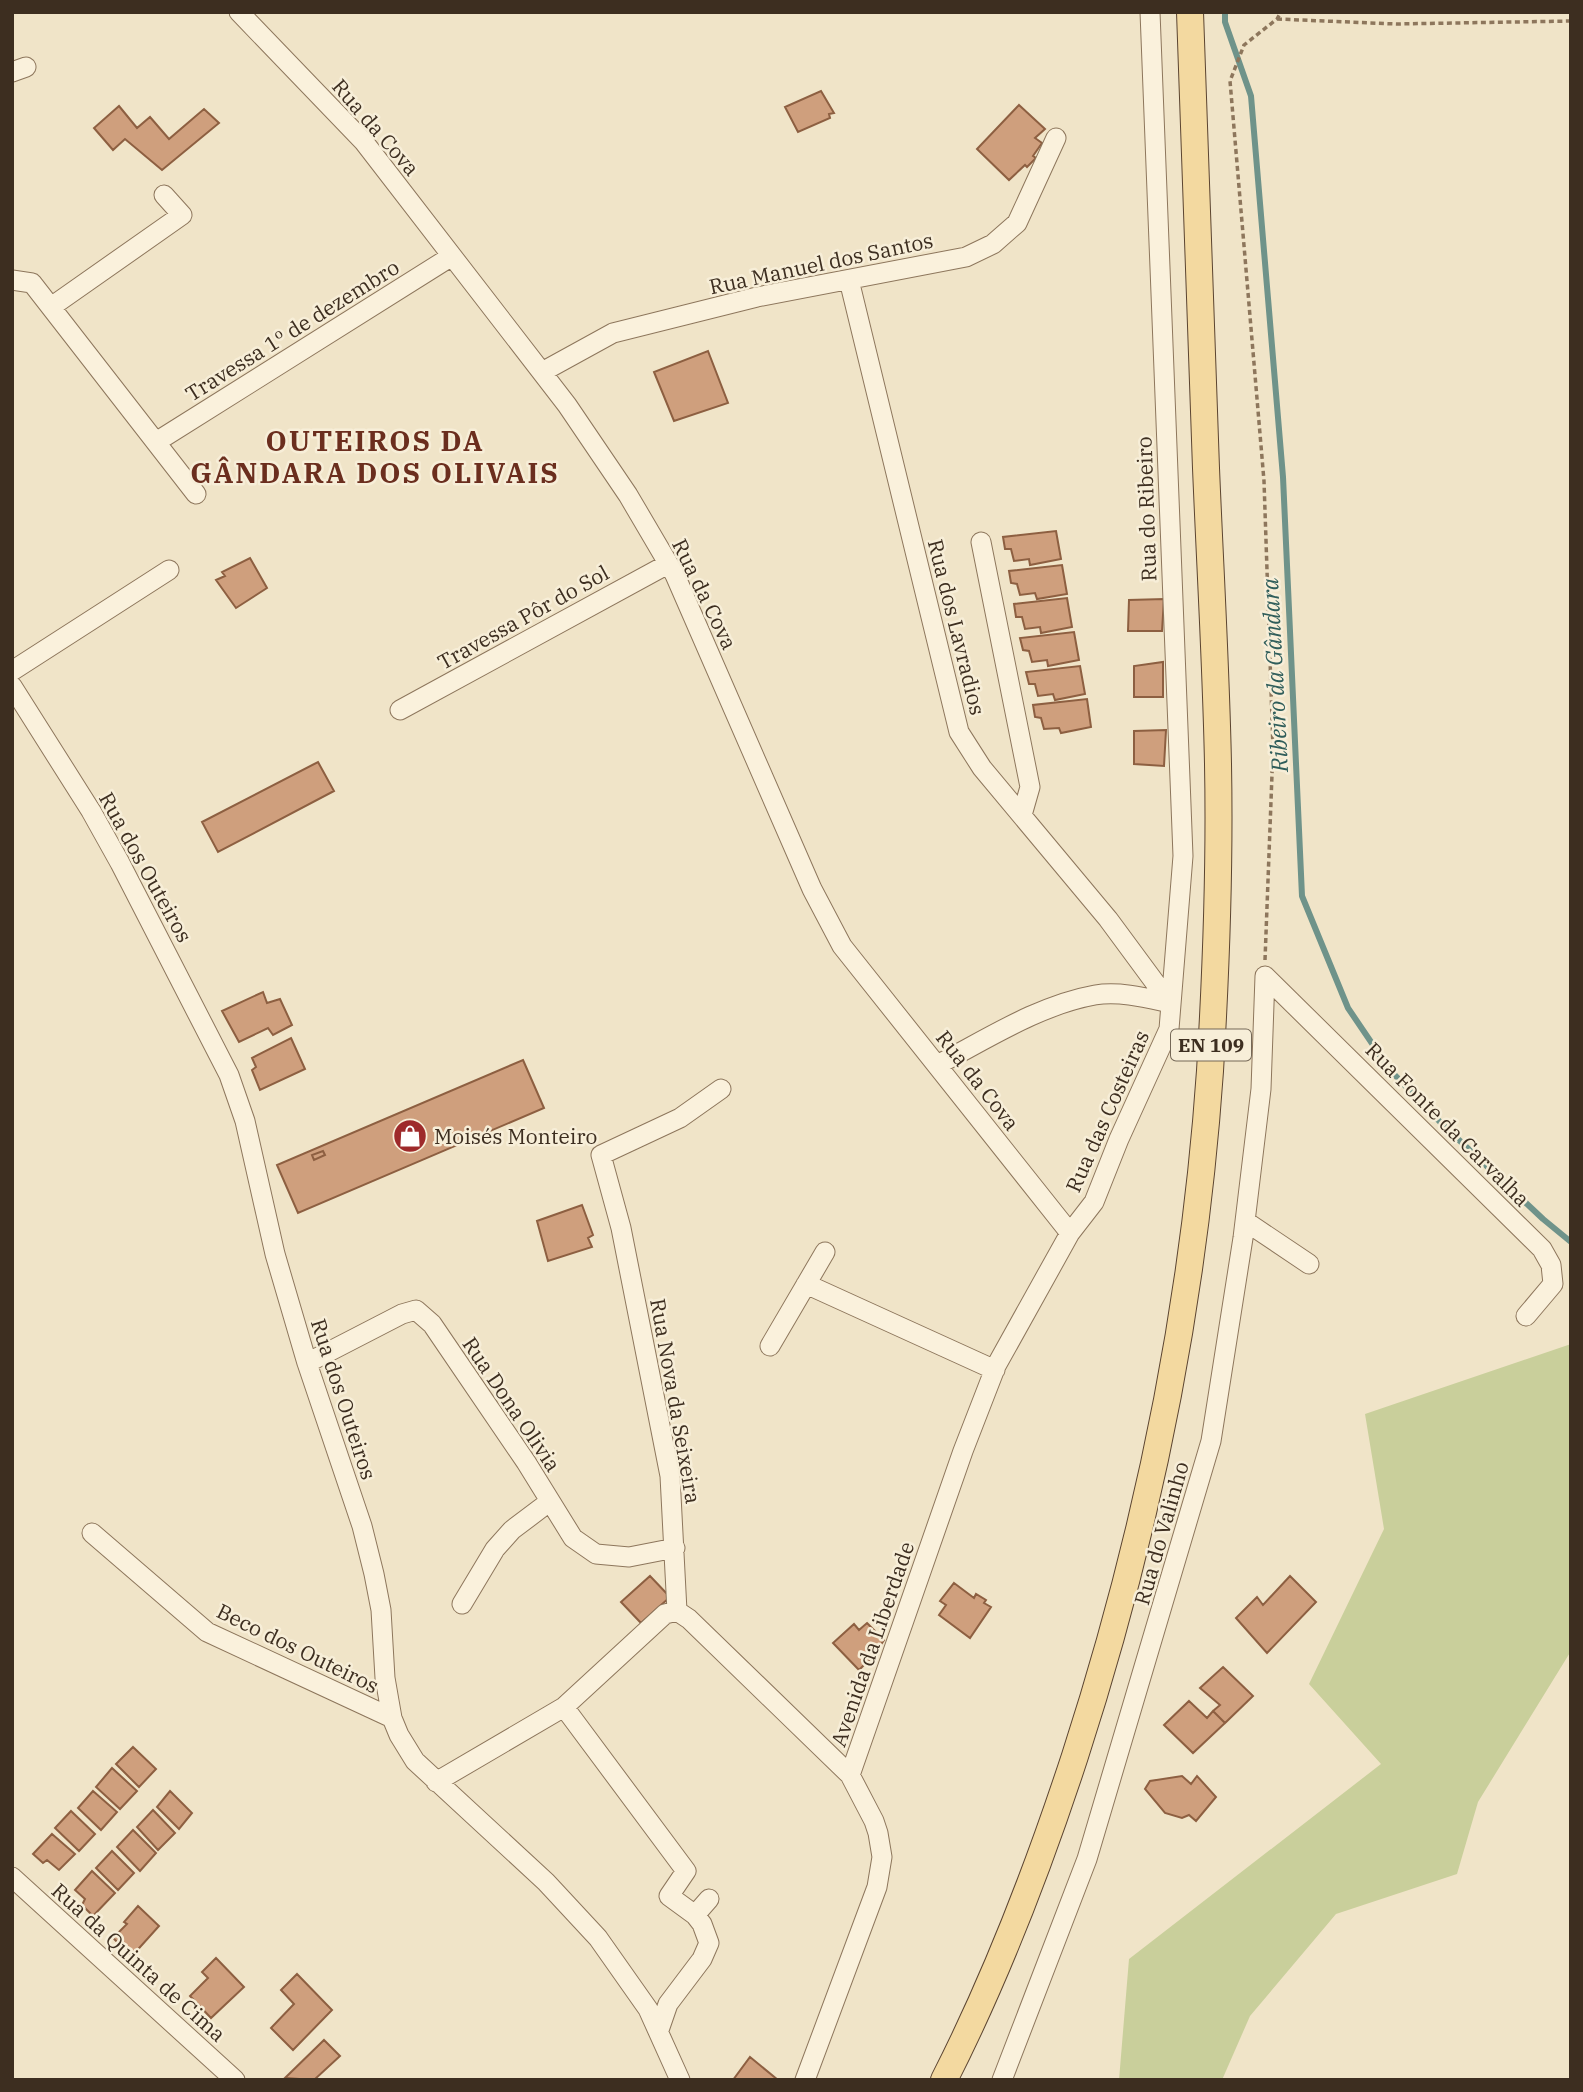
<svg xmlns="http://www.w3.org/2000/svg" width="1583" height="2092" viewBox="0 0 1583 2092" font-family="'IBM Plex Serif',serif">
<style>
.green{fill:#c9cf9b}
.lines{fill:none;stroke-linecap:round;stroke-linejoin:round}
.stream{stroke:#6f938a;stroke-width:6}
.building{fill:#cf9f7d;stroke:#8d5f41;stroke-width:2}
.minor-casing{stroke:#8d765c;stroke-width:21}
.major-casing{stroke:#5b4430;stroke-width:28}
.path{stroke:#8d765c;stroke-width:3.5;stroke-dasharray:5 3.5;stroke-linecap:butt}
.minor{stroke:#faf1dc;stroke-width:19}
.major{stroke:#f3d9a0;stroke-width:26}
.labels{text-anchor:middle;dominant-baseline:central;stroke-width:5;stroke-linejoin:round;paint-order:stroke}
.shield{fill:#f7eed8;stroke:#756857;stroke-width:2}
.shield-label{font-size:19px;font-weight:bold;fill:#3d2e20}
.street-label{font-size:21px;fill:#3d2e20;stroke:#f7eed8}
.poi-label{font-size:21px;fill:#3d2e20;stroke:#f7eed8;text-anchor:start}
.water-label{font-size:23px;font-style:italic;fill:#2f5d5a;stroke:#f7eed8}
.district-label{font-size:28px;font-weight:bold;letter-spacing:2px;fill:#6b2e1e;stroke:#f7eed8}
</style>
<rect width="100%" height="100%" fill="#f0e4c8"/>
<!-- green -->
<path class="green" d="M 1571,1344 L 1571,1651 L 1478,1802 L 1457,1874 L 1336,1914 L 1250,2016 L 1222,2080 L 1119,2080 L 1129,1959 L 1381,1764 L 1309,1684 L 1384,1529 L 1365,1414 Z"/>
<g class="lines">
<!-- stream -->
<path class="stream" d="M 1225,12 L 1225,22 L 1251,96 L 1283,477 L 1302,896 L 1348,1008 L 1390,1070 L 1442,1124 L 1543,1219 L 1571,1242"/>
</g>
<!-- building -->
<path class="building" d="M 821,91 L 834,113 L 829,114 L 830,118 L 798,132 L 785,107 Z
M 1019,105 L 1045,129 L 1035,138 L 1042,143 L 1033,156 L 1036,158 L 1027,167 L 1025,165 L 1009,180 L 977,149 Z
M 119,106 L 137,128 L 150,117 L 169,139 L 204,109 L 219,123 L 162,170 L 125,139 L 113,150 L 94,128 Z
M 708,351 L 728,403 L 674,421 L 654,372 Z
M 1056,531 L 1061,559 L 1030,565 L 1029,559 L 1014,561 L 1011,549 L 1005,549 L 1003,537 Z
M 250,558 L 267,588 L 236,608 L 216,580 L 225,576 L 222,572 Z
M 1062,565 L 1067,594 L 1037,599 L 1035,593 L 1020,595 L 1017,584 L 1011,583 L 1009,571 Z
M 1067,598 L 1072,627 L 1041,633 L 1040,627 L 1025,629 L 1022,617 L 1016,617 L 1014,604 Z
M 1164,599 L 1162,631 L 1128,631 L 1129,600 Z
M 1074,632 L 1079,660 L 1048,666 L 1047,660 L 1032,662 L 1029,651 L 1023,650 L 1020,638 Z
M 1163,662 L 1163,697 L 1134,697 L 1134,666 Z
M 1080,666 L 1085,694 L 1055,700 L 1053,694 L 1038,696 L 1035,684 L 1029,684 L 1026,672 Z
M 1087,699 L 1091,727 L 1061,733 L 1059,728 L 1044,729 L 1041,718 L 1035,717 L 1033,705 Z
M 1166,730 L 1164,766 L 1134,764 L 1134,731 Z
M 318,762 L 334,791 L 218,852 L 202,822 Z
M 263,992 L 267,1003 L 280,999 L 292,1025 L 273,1035 L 268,1028 L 239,1042 L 222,1011 Z
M 291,1038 L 305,1069 L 260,1090 L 252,1070 L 256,1067 L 252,1058 Z
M 523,1060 L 544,1108 L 298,1213 L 277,1165 Z
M 323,1151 L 325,1155 L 314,1160 L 312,1155 Z
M 582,1205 L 593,1235 L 588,1238 L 592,1247 L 548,1261 L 537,1221 Z
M 650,1576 L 670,1597 L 641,1623 L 621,1602 Z
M 1290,1576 L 1316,1602 L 1267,1653 L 1236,1618 L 1257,1597 L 1263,1605 Z
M 954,1583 L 974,1598 L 976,1594 L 986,1600 L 984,1603 L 991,1607 L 970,1638 L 939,1615 L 946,1605 L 940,1601 Z
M 867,1623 L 884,1640 L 873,1656 L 859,1670 L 833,1643 L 854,1624 L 859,1630 Z
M 1223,1667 L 1253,1696 L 1225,1723 L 1213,1711 L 1220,1705 L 1200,1688 Z
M 1189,1701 L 1207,1718 L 1213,1711 L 1225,1723 L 1193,1753 L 1164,1725 Z
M 133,1747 L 156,1769 L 139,1787 L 116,1764 Z
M 112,1768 L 137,1791 L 120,1809 L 96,1787 Z
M 1182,1776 L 1191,1784 L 1197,1776 L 1216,1797 L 1196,1821 L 1189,1815 L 1182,1818 L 1165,1813 L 1145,1789 L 1150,1781 Z
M 93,1791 L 117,1812 L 101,1830 L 78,1808 Z
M 170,1791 L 192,1813 L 179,1829 L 157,1807 Z
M 153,1810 L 175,1833 L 158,1850 L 137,1827 Z
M 71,1811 L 95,1834 L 79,1851 L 55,1828 Z
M 133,1830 L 156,1853 L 140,1871 L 117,1847 Z
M 52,1834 L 75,1854 L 59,1870 L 47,1860 L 43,1863 L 33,1854 Z
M 112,1851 L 134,1873 L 118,1890 L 96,1868 Z
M 92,1871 L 115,1893 L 93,1916 L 82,1905 L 85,1899 L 75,1890 Z
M 138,1906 L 159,1926 L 132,1956 L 113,1938 L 127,1924 L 124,1922 Z
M 216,1958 L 244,1987 L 211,2018 L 190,1996 L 208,1978 L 202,1972 Z
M 297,1974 L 332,2010 L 293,2050 L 271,2028 L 294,2004 L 281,1990 Z
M 324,2040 L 340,2056 L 314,2080 L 285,2078 Z
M 750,2057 L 778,2080 L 733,2080 Z"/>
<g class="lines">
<!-- minor casing -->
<g class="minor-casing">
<path id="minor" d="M 239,12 L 364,142 L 567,405 L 628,495 L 675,575 L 812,889 L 842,946 L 1070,1233
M 12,72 L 26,67
M 12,280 L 32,283 L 196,494
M 849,280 L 959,732 L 982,768 L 1108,919 L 1170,1003
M 51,307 L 182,215 L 164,195
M 542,372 L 613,333 L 757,297 L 966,257 L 993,244 L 1017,223 L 1056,138
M 156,442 L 452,256
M 981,542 L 1030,787 L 1022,815
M 12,671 L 169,570
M 12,686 L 91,811 L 120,863 L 229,1075 L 245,1121 L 275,1254 L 307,1363 L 362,1526 L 374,1574 L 381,1610 L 385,1678 L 392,1718 L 399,1735 L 415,1761 L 546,1882 L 598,1938 L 648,2009 L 680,2080
M 400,710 L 668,564
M 1265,976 L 1542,1249 L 1551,1265 L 1553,1284 L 1526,1316
M 937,1065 C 987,1039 1039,1005 1095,995 C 1120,991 1147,998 1170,1003
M 1245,1221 L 1309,1264
M 806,1284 L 995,1370
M 770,1346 L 825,1252
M 307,1363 L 402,1314 L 416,1310 L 432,1324 L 526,1462 L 573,1538 L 596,1554 L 629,1557 L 675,1548
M 92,1533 L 207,1632 L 392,1718
M 462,1604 L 495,1549 L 512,1530 L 549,1502
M 677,1611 L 670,1476 L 621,1228 L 601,1155 L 680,1118 L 721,1089
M 677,1611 L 689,1619 L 850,1775 L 874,1821 L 878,1833 L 882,1857 L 877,1887 L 805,2080
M 564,1707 L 686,1871 L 669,1896 L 695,1915
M 850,1775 L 963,1451 L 996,1366 L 1070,1233 L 1094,1202 L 1119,1139 L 1169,1029 L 1183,856 L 1150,12
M 436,1782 L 564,1707 L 665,1614 L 677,1611
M 12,1877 L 235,2080
M 659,2030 L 668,2004 L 702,1959 L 709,1943 L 702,1924 L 695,1915 L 709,1899
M 1002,2080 L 1087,1859 L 1211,1441 L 1243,1238 L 1261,1089 L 1265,976"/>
</g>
<!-- major casing -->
<g class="major-casing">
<path id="major" d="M 944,2080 C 997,1976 1039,1866 1075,1756 C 1147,1534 1194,1304 1210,1071 C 1216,971 1220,865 1218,764 C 1216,665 1210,566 1206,468 C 1200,316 1195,164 1190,12"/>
</g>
<!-- path -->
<path class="path" d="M 1277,19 L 1396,24 L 1571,21
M 1265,960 L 1273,748 L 1264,481 L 1230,81 L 1244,45 L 1277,19 L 1281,12"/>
<!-- minor -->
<use href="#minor" class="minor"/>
<!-- major -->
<use href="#major" class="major"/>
</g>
<!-- icons -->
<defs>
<g id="shop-disc" transform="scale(1.75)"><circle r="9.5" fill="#9e2a2b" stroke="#f7eed8"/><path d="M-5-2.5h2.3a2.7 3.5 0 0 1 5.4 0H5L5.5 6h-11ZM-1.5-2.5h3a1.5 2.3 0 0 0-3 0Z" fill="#fff"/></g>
</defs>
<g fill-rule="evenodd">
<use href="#shop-disc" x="410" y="1136"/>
</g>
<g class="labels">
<!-- shield labels -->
<rect class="shield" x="1171" y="1029.5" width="80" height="31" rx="5"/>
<g class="shield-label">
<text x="1211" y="1045">EN 109</text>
</g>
<!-- street labels -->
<g class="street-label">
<text transform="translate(376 127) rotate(49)">Rua da Cova</text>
<text transform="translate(821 263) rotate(-12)">Rua Manuel dos Santos</text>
<text transform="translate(292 330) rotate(-32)">Travessa 1º de dezembro</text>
<text transform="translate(1146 509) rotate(-92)">Rua do Ribeiro</text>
<text transform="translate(705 594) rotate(64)">Rua da Cova</text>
<text transform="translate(523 617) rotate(-29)">Travessa Pôr do Sol</text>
<text transform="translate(957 627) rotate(76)">Rua dos Lavradios</text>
<text transform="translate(146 867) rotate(61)">Rua dos Outeiros</text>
<text transform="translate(978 1080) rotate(52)">Rua da Cova</text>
<text transform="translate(1107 1111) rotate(-66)">Rua das Costeiras</text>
<text transform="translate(1448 1124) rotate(45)">Rua Fonte da Carvalha</text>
<text transform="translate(344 1399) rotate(72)">Rua dos Outeiros</text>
<text transform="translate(676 1401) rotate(80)">Rua Nova da Seixeira</text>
<text transform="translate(512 1404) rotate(56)">Rua Dona Olivia</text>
<text transform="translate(1161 1533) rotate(-74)">Rua do Valinho</text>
<text transform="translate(872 1644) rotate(-71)">Avenida da Liberdade</text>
<text transform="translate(298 1648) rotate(26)">Beco dos Outeiros</text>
<text transform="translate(139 1962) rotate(42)">Rua da Quinta de Cima</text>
</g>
<!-- poi labels -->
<g class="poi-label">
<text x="434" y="1136">Moisés Monteiro</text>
</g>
<!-- water labels -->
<g class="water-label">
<text transform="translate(1274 675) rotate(-93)">Ribeiro da Gândara</text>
</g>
<!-- district labels -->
<g class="district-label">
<text x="375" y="440">OUTEIROS DA<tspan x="375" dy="32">GÂNDARA DOS OLIVAIS</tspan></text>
</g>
</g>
<!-- border -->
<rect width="1583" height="2092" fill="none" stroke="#3d2e20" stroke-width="28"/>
</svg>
